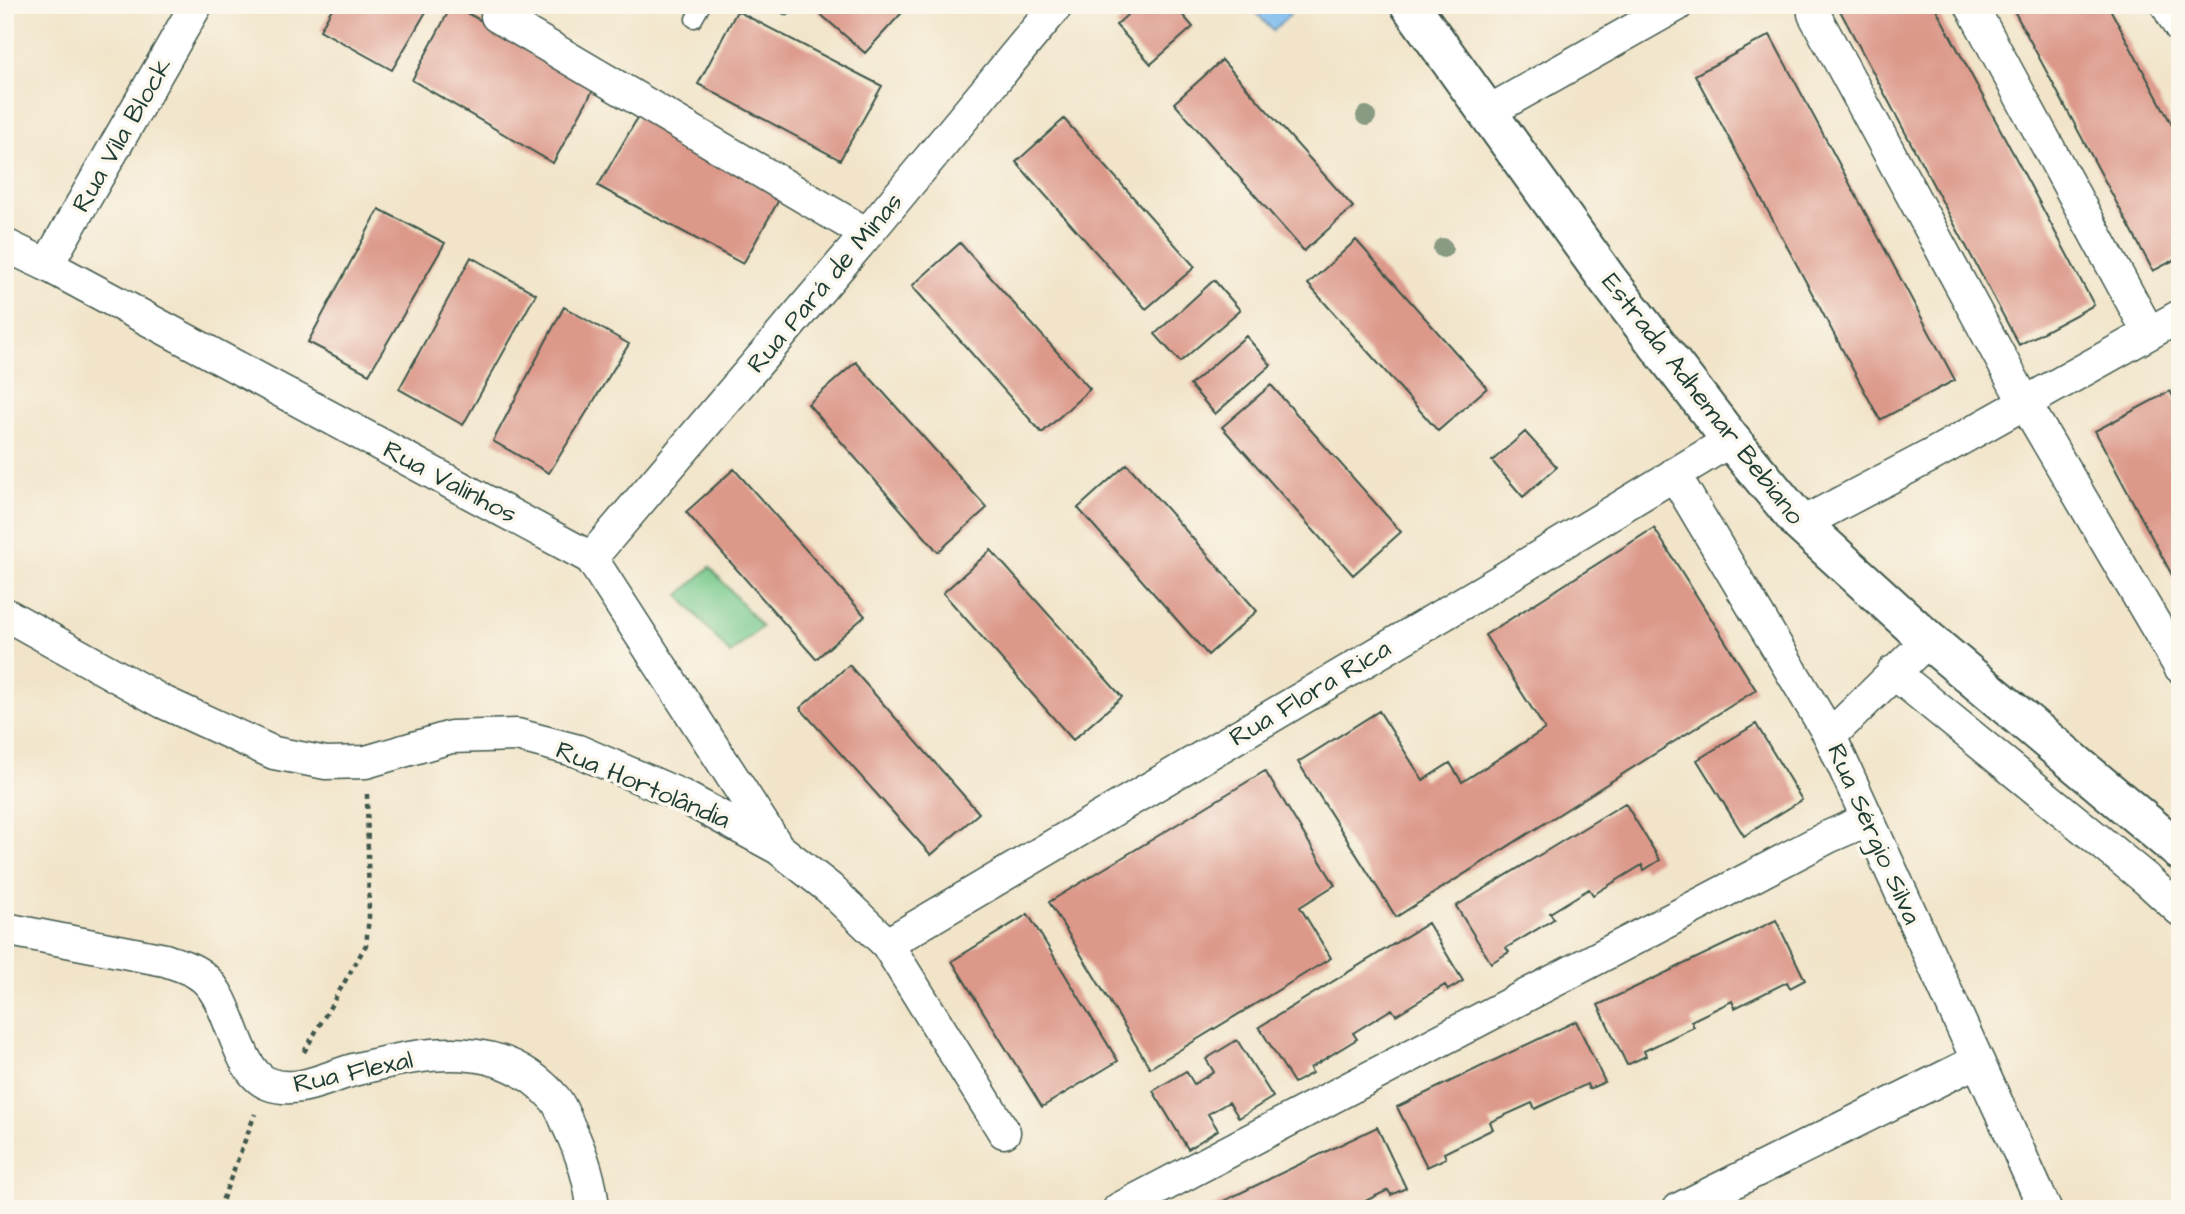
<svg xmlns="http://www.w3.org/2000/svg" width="2185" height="1214" viewBox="0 0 2185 1214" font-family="'Architects Daughter',sans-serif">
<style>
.green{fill:#75c88a;stroke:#4a825f;stroke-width:2}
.water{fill:#7ab9ee;stroke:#4c7b91;stroke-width:2}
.building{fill:#dc998a}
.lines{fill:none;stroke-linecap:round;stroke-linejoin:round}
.service-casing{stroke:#3e564a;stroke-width:19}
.minor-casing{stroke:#3e564a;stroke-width:35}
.secondary-casing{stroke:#3e564a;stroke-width:42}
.path{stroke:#3e564a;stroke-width:4.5;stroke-dasharray:5 5;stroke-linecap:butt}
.service{stroke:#fff;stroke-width:16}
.minor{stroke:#fff;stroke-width:32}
.secondary{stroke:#fff;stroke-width:38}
.tree{fill:#899b83}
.labels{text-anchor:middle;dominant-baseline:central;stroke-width:7;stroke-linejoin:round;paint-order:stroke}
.street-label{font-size:26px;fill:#1f3d34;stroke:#fbf7ec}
</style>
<rect width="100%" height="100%" fill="#fbf7ec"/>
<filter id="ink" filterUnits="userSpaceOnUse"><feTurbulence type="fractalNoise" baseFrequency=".0143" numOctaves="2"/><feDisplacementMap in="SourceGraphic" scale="14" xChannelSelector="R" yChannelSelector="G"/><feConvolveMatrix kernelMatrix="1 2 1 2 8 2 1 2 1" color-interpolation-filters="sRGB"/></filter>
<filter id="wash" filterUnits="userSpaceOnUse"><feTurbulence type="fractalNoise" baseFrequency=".00686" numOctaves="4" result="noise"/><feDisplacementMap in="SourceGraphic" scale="28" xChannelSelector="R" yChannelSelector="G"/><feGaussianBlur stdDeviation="1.57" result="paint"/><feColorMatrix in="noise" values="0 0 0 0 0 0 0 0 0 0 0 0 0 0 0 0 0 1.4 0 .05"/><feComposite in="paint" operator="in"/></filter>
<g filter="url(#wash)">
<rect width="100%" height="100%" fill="#f1e4c9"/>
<!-- green -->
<path class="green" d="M 710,567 L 762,627 L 730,654 L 679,595 Z"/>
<!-- water -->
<path class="water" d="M 1249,5 L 1282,5 L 1290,15 L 1273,31 Z"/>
<g id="blocks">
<!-- building -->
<path class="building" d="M 334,5 L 430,5 L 392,70 L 320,30 Z
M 452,5 L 597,83 L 553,163 L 412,80 Z
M 810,5 L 909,5 L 865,53 Z
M 1138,5 L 1174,5 L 1193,27 L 1151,64 L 1116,25 Z
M 1837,5 L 1934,5 L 2094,305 L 2019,345 Z
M 2011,5 L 2108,5 L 2180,140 L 2180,257 L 2153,271 Z
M 737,11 L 882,86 L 840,160 L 698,84 Z
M 1770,35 L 1955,380 L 1880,420 L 1695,75 Z
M 1222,60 L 1353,207 L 1304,251 L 1174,103 Z
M 641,112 L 784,191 L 743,264 L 598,186 Z
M 1064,119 L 1195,267 L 1146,309 L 1016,162 Z
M 379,209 L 445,243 L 369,374 L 308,342 Z
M 1356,240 L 1487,388 L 1438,431 L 1308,284 Z
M 960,243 L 1090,389 L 1042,433 L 912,286 Z
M 471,257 L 536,294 L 463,425 L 399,389 Z
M 1214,280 L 1240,310 L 1180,362 L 1155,334 Z
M 564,307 L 629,344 L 549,473 L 493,441 Z
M 1246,336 L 1271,365 L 1215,414 L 1190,385 Z
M 856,362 L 987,508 L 938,552 L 808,404 Z
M 1271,385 L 1401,532 L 1353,575 L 1222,427 Z
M 2170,391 L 2180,409 L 2180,590 L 2095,431 Z
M 1525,432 L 1557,467 L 1523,497 L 1492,461 Z
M 1127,464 L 1257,611 L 1208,655 L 1078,508 Z
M 734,469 L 865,616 L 816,659 L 686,512 Z
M 1654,528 L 1756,690 L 1396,917 L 1298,762 L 1379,711 L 1423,780 L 1450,763 L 1462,782 L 1545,729 L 1485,635 Z
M 991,550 L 1122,697 L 1073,740 L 943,593 Z
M 849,665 L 979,813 L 931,855 L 800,708 Z
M 1756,724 L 1802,800 L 1744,836 L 1697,760 Z
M 1265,771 L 1335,885 L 1300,907 L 1331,958 L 1150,1068 L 1049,902 Z
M 1625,803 L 1660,860 L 1644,870 L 1642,865 L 1593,895 L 1589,889 L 1550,913 L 1554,919 L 1506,948 L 1509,952 L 1491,963 L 1456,906 Z
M 1028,914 L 1118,1061 L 1042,1107 L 952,961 Z
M 1776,920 L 1805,980 L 1790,988 L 1787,982 L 1735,1008 L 1732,1001 L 1691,1021 L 1694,1027 L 1644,1051 L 1646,1056 L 1627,1065 L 1598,1005 Z
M 1428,923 L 1463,981 L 1448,990 L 1445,985 L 1396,1015 L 1392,1009 L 1353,1033 L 1357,1039 L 1310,1068 L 1312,1073 L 1294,1083 L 1259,1027 Z
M 1576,1021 L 1605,1082 L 1589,1089 L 1587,1084 L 1535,1109 L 1532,1103 L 1490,1122 L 1493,1129 L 1444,1153 L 1446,1158 L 1427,1167 L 1397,1107 Z
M 1237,1040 L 1273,1097 L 1239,1118 L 1229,1102 L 1208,1114 L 1218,1130 L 1188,1149 L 1153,1091 L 1186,1071 L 1194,1084 L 1214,1072 L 1206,1059 Z
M 1377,1127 L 1406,1188 L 1391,1195 L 1388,1190 L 1349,1209 L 1207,1209 Z"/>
</g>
</g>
<g filter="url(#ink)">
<use href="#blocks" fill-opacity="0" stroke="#3e564a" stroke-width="2"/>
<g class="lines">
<!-- service casing -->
<g class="service-casing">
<path id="service" d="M 787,6 L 788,5
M 694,19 L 702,5"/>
</g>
<!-- minor casing -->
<g class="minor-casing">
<path id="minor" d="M 1971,5 L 2149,333
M 2167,5 L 2180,27
M 1814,14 L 2025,403 L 2180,667
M 497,16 L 867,234
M 1486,113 L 1677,5
M 5,245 L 47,265 L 591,558 L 775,843
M 47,265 L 196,5
M 1674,474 L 1830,736 L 2045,1209
M 1801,524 L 1932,455 L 2180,316
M 591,558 L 867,234 L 1057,5
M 5,614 L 163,702 L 274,753 L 326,763 L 366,762 L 451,737 L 517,735 L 578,751 L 682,796 L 778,848 L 829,888 L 887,944 L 1004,1132
M 1893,672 L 2146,879 L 2180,910
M 1830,736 L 1928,640
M 5,929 L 165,960 C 179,965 193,968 204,978 C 233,1003 235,1071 269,1084 C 298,1095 329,1076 357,1069 C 427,1052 502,1037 555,1099 C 561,1106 565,1118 569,1127 C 581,1152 591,1181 593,1209
M 887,944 L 1498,582 L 1731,440
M 1119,1209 L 1828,837 L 1867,820
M 1679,1209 L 1977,1061"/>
</g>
<!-- secondary casing -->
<g class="secondary-casing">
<path id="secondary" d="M 1410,5 L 1608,280 L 1731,440 L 1801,524 L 1928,640 L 2180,851"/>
</g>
<!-- path -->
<path class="path" d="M 304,1052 L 366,945 L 369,917 L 367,794
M 219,1209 L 255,1114"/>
<!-- service -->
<use href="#service" class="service"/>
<!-- minor -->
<use href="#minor" class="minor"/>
<!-- secondary -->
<use href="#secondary" class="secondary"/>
</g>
<!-- trees -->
<g class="tree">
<circle cx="1366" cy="116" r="10"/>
<circle cx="1443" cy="248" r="10"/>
</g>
</g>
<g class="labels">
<!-- street labels -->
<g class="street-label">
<text transform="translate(122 135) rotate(-60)">Rua Vila Block</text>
<text transform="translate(825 283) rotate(-50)">Rua Pará de Minas</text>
<text transform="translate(1703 399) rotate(52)">Estrada Adhemar Bebiano</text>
<text transform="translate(450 482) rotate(28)">Rua Valinhos</text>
<text transform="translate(1310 693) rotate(-31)">Rua Flora Rica</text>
<text transform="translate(643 785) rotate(23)">Rua Hortolândia</text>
<text transform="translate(1874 834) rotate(66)">Rua Sérgio Silva</text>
<text transform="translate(353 1072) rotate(-12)">Rua Flexal</text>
</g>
</g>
<!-- margin -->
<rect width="2185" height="1214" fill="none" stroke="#fbf7ec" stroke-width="28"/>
</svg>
